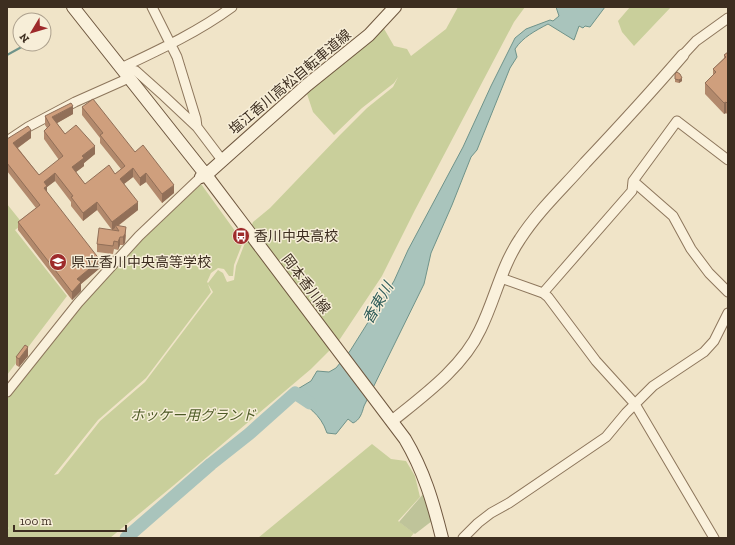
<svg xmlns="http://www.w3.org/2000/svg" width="735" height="545" viewBox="0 0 735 545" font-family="'Zilla Slab','Noto Sans JP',serif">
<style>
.green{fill:#c9cf9b;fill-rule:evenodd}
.cemetery{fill:#bfc49a}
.water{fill:#a9c4bc;stroke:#6f938a}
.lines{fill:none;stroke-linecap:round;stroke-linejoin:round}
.stream{stroke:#6f938a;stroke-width:2}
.river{stroke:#a9c4bc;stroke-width:13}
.minor-casing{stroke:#8d765c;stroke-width:11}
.tertiary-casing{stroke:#8d765c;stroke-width:13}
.secondary-casing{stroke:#6f573f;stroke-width:14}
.minor{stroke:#faf1dc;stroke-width:9}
.tertiary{stroke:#faf1dc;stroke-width:11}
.secondary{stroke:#faf1dc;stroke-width:12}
.wall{fill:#b2896c}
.shaded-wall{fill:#916f58}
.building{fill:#cf9f7d;stroke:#916f58}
.labels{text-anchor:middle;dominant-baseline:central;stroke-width:3;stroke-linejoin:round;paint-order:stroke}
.street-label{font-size:14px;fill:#3d2e20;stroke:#f7eed8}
.poi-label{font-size:14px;fill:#3d2e20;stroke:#f7eed8;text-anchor:start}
.park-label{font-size:14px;font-style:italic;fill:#4d5a26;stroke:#f7eed8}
.water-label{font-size:15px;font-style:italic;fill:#2f5d5a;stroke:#f7eed8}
</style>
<rect width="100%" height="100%" fill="#f0e4c8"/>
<!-- green -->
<path class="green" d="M 458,7 L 525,7 L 514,22 L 415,210 L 382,276 L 338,342 L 311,369 L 174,485 L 110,538 L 7,538 L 7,531 L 9,527 L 7,529 L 7,396 L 80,303 L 145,236 L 201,184 L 243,242 L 234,265 L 233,276 L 229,276 L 224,269 L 218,268 L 211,273 L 207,282 L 208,283 L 218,270 L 223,273 L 227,282 L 234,280 L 236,266 L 253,222 L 270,208 L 340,135 L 367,108 L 393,87 L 398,77 L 394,83 L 362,108 L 334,135 L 313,112 L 307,94 L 383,27 L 394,46 L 407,49 L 411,56 L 446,29 ZM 208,284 L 213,292 L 145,382 L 100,421 L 58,474 L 54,475 L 98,420 L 146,378 L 211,292 Z
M 630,7 L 671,7 L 634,46 L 622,32 L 618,21 Z
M 7,204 L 23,224 L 15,230 L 67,296 L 7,375 Z
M 372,444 L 391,459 L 406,461 L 415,476 L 420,497 L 398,521 L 414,533 L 410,538 L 258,538 Z"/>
<!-- cemetery -->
<path class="cemetery" d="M 424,493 L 432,521 L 415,534 L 399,522 Z"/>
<!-- water -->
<path class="water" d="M 556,7 L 605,7 L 590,27 L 585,26 L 583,28 L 579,26 L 574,40 L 548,24 C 535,31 523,37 515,49 L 517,57 L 510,68 L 477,150 L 471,157 L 452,205 L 431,253 L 424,284 L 364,406 C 362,413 360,420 353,423 L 348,419 L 336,434 L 327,433 C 320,412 307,409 295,393 L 296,390 L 311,381 L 317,371 L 329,372 L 336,368 L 350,351 L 394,281 L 408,250 L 463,147 L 491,86 L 515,38 L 526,29 L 550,20 L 553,21 L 559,16 Z"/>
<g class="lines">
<!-- stream -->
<path class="stream" d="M 7,55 L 27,44"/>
<!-- river -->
<path class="river" d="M 126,538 L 211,464 L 249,434 L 295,393 L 310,403"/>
<!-- minor casing -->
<g class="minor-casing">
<path id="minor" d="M 152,7 L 177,57 L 196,119 L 197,127
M 683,55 L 696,41 L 728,18
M 121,68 L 136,71 L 164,96 L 197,127 L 222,160
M 121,68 C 159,50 198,32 232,7
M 7,141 L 28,127 L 75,102 L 129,78
M 633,181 L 673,216 L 691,249 L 709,273 L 728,292
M 501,278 L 543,293 L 548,297 L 596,361 L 635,404 L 714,538
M 543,293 L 632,191 L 633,181 L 677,121 L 728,160
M 7,392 L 78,303 L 139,236 L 201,177
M 463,538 L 478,523 L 491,513 L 509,503 L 606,437 L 626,413 L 653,386 L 704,352 L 714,341 L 728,313"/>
</g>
<!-- tertiary casing -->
<g class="tertiary-casing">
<path id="tertiary" d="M 392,421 C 423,396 463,367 480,330 C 495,300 501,267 520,239 C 538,211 563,188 585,163 C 618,128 651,92 683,55"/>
</g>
<!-- secondary casing -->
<g class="secondary-casing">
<path id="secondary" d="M 73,7 L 206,175 L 405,439 C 424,471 433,502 442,538
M 201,177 L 206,175 L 307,85 L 369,35 L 395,7"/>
</g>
<!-- minor -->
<use href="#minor" class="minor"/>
<!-- tertiary -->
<use href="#tertiary" class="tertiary"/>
<!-- secondary -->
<use href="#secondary" class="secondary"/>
</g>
<!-- wall -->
<path class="wall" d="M 728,52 L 728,115 L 726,113 L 724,114 L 705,94 L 705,83 L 713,75 L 713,69 L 724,58 L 724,55 Z
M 675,74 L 682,81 L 679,83 L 675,82 Z
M 82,107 L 135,152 L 174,193 L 162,203 L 146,182 L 140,186 L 133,177 L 124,184 L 138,210 L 118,226 L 126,235 L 125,243 L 123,245 L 120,245 L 118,250 L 114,249 L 113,254 L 97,252 L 97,244 L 112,230 L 97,210 L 83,221 L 71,206 L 71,202 L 55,181 L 47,187 L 47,192 L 100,268 L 81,284 L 81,291 L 72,300 L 18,230 L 18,222 L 36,208 L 7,171 L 7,139 L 31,138 L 18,148 L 39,175 L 59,160 L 44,139 L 44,131 L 47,128 L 45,125 L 45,116 L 73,114 L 57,123 L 65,134 L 95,154 L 84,163 L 84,166 L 76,172 L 85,184 L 115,174 L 121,169 L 100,143 L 100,138 L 82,115 Z
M 28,356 L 19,367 L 16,365 L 16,357 Z"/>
<!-- shaded-wall -->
<path class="shaded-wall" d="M 682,78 L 682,81 L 679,83 L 679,80 Z
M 726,102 L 726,113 L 724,114 L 724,103 Z
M 73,106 L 73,114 L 52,126 L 52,117 Z
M 31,130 L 31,138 L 13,151 L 13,143 Z
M 95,146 L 95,154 L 84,163 L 84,166 L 72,175 L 72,167 L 82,156 Z
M 133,168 L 133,177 L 120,187 L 120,179 Z
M 55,173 L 55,181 L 47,187 L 47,194 L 44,197 L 44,182 Z
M 146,173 L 146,182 L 140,186 L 140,178 Z
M 174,185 L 174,193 L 162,203 L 162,194 Z
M 97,202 L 97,210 L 83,221 L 83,213 Z
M 138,202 L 138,210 L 116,227 L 115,225 L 115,228 L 112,230 L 112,222 Z
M 126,227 L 125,243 L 123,245 L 123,237 Z
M 120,237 L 120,245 L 118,250 L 118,242 Z
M 100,260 L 100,268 L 81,284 L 81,291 L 72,300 L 72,292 L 77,279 Z
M 28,347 L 28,356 L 19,367 L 19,359 Z"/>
<!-- building -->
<path class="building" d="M 728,52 L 728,104 L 726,102 L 724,103 L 705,83 L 716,72 L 713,69 L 726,57 L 724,55 Z
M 677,72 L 680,74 L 682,78 L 679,80 L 675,79 L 675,74 Z
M 93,99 L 135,152 L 143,145 L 174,185 L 162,194 L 146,173 L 140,178 L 133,168 L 120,179 L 138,202 L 112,222 L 97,202 L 83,213 L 71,197 L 73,196 L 55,173 L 44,182 L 47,186 L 44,188 L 100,260 L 77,279 L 81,282 L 72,292 L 18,222 L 40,205 L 7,163 L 7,139 L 28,126 L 31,130 L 13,143 L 39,175 L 63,156 L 44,131 L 50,125 L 45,116 L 71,103 L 73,106 L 52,117 L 65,134 L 76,125 L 95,146 L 82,156 L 84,158 L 72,167 L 85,184 L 109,165 L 115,174 L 125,166 L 100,135 L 103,133 L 82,107 Z
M 115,225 L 126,227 L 125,234 L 123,237 L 120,237 L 118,242 L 114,241 L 113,246 L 97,244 L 99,228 L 119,231 Z
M 25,345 L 28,347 L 19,359 L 16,357 Z"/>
<!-- icons -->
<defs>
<g id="bus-disc" transform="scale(0.9)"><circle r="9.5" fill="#9e2a2b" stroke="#f7eed8"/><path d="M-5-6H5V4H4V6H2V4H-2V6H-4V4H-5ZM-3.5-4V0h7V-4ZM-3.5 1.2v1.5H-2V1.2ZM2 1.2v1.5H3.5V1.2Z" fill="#fff"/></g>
<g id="school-disc" transform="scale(0.9)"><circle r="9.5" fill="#9e2a2b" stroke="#f7eed8"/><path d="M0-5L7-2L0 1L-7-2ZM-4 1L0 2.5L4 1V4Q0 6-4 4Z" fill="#fff"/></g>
</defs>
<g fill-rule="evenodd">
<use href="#bus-disc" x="241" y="236"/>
<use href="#school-disc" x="58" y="262"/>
</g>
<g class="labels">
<!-- street labels -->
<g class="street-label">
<text transform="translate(290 82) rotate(-40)">塩江香川高松自転車道線</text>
<text transform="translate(306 284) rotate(53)">岡本香川線</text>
</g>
<!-- poi labels -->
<g class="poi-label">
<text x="254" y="236">香川中央高校</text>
<text x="71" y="262">県立香川中央高等学校</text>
</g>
<!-- park labels -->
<g class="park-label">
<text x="193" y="415">ホッケー用グランド</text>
</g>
<!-- water labels -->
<g class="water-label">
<text transform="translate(378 303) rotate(-60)">香東川</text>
</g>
</g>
<!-- border -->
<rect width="735" height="545" fill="none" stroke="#3d2e20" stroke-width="16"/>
<!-- north arrow -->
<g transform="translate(32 32) rotate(232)"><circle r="19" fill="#f7eed8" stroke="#ada18e"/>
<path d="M0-3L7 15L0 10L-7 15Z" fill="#9e2a2b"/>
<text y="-6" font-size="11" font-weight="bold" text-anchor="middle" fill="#3d2e20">N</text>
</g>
<!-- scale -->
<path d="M14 525v6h112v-6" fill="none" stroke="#3d2e20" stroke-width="2"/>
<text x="20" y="525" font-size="12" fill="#3d2e20" stroke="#f7eed8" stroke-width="3" paint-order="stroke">100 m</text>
</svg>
